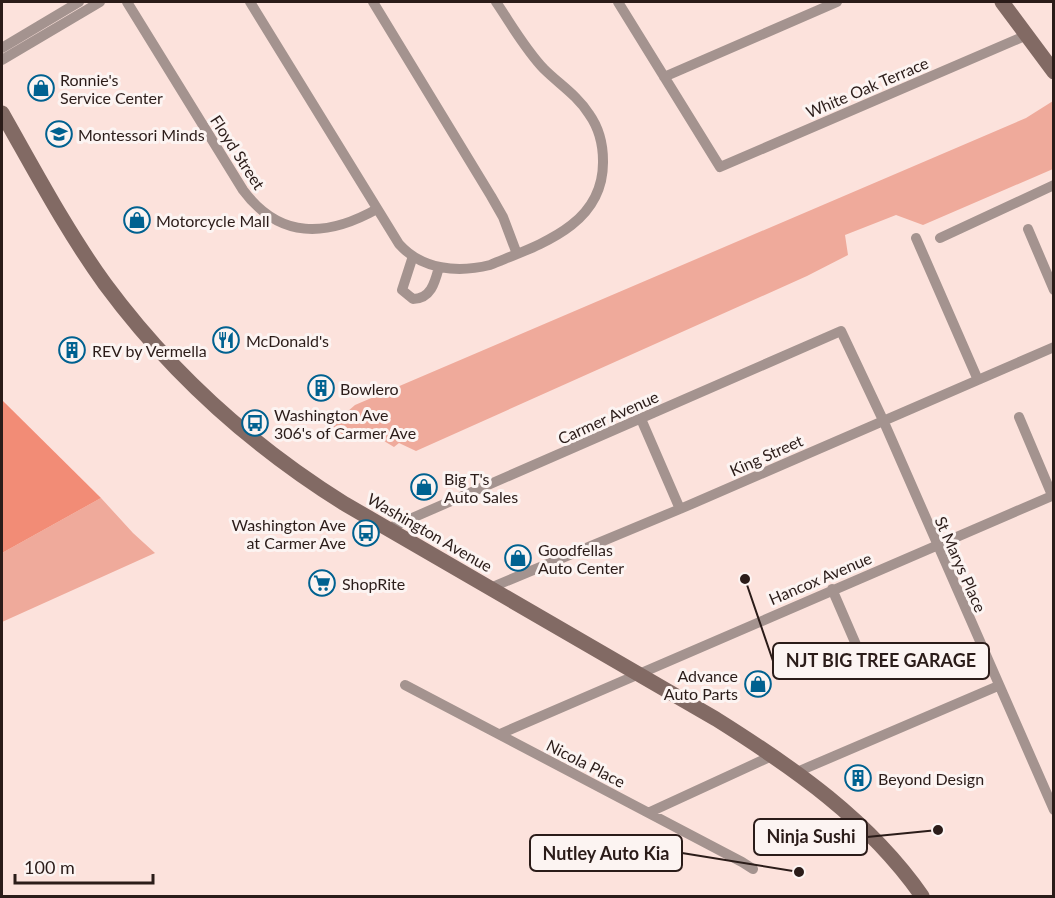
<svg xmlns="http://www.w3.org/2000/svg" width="1055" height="898" viewBox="0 0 1055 898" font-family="Lato,sans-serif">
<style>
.green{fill:#efaa9b}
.forest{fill:#f28c76}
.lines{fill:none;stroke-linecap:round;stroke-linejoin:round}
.street{stroke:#a4938f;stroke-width:10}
.secondary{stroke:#826a64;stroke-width:15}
.labels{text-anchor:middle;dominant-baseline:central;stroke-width:6;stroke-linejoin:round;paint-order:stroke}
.poi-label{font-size:16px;fill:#2b1c19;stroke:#fcf4f2;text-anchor:start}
.street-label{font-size:16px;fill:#2b1c19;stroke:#fcf4f2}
.leader{fill:none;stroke:#2b1c19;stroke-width:2}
.callout-dot{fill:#2b1c19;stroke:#fcf4f2;stroke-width:2}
.callout{fill:#fcf4f2;stroke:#2b1c19;stroke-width:2}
.callout-label{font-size:18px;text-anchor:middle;font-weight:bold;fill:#2b1c19}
</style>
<rect width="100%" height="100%" fill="#fce2dc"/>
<!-- green -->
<path class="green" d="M 1053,101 L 1053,169 L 923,225 L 896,215 L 845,235 L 848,255 L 807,276 L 416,451 L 399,443 L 394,447 L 364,429 L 346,438 L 332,425 L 355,405 L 1026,118 Z
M 101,498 L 133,533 L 155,553 L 2,622 L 2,553 Z"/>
<!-- forest -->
<path class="forest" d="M 2,400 L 101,498 L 2,553 Z"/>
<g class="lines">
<!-- street -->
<path class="street" d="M 127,2 L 243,190 C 280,240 327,237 377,209
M 250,2 L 399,244 C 422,270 458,273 490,265 C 538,245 604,226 603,161 C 603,144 599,128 589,114 C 577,95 559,84 544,69 C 525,49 511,24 496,2
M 373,2 L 491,196 L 503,217 L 517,254
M 618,2 L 720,167 L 1027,35
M 2,48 L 79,2
M 2,60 L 100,2
M 664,77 L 837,2
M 1028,229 L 1054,290
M 916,238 L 978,380
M 940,238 L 1054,185
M 413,256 L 402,290 L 413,299 C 431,299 435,282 439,267
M 1019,417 L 1052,495
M 641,419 L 680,509
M 387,529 L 841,331 L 883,420 L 1054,810
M 490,588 L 680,509 L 1054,347
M 832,589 L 867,670
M 405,685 L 742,862 L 753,869
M 500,734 L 1054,495
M 797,772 L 998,686
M 650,812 L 774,755"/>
<!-- secondary -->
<path class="secondary" d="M 1002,2 L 1054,72
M 2,113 C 35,171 66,230 105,284 C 170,372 252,446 345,504 L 716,719 C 794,768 869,820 922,896"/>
</g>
<!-- icons -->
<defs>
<g id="shop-ring" transform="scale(1.35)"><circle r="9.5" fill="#fcf4f2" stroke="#006190" stroke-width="1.5"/><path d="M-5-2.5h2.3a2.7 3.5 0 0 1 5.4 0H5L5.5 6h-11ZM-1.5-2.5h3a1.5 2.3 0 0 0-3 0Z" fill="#006190"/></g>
<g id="school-ring" transform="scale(1.35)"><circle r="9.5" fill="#fcf4f2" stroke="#006190" stroke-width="1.5"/><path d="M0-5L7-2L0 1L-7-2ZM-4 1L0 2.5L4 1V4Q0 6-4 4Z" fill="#006190"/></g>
<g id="restaurant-ring" transform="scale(1.35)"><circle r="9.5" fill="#fcf4f2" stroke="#006190" stroke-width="1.5"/><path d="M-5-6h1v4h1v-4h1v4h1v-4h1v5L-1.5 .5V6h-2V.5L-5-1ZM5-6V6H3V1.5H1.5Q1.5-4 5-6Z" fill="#006190"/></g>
<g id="building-ring" transform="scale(1.35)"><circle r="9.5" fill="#fcf4f2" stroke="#006190" stroke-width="1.5"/><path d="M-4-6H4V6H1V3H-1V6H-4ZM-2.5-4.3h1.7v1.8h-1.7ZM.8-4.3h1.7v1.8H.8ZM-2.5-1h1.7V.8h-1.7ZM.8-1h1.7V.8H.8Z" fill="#006190"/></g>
<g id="bus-ring" transform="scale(1.35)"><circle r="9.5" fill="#fcf4f2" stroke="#006190" stroke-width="1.5"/><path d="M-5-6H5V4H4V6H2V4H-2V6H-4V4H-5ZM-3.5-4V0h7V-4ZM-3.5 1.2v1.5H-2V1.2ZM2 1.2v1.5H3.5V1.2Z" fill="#006190"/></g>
<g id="supermarket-ring" transform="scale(1.35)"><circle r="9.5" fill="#fcf4f2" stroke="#006190" stroke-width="1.5"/><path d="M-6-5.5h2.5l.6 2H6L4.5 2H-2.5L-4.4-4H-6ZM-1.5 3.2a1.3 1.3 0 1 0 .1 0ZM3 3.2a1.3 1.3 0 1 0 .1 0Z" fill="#006190"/></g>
</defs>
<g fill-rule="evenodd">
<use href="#shop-ring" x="41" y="88"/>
<use href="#school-ring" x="59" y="134"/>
<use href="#shop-ring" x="137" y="220"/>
<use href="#restaurant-ring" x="226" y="340"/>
<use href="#building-ring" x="72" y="350"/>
<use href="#building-ring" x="321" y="388"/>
<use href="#bus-ring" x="255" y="423"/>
<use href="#shop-ring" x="424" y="487"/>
<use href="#bus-ring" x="366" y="533"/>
<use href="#shop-ring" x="518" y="558"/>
<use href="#supermarket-ring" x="322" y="583"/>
<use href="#shop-ring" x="758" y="684"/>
<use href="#building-ring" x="858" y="778"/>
</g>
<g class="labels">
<!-- poi labels -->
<g class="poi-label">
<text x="60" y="79">Ronnie's<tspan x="60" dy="18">Service Center</tspan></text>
<text x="78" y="134">Montessori Minds</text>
<text x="156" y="220">Motorcycle Mall</text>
<text x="246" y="340">McDonald's</text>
<text x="92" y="350">REV by Vermella</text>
<text x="340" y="388">Bowlero</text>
<text x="274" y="414">Washington Ave<tspan x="274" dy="18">306's of Carmer Ave</tspan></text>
<text x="444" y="478">Big T's<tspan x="444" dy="18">Auto Sales</tspan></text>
<text x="346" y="524" text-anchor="end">Washington Ave<tspan x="346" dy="18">at Carmer Ave</tspan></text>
<text x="538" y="549">Goodfellas<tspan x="538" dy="18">Auto Center</tspan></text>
<text x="342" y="583">ShopRite</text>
<text x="738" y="675" text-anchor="end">Advance<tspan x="738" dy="18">Auto Parts</tspan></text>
<text x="878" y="778">Beyond Design</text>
</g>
<!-- street labels -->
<g class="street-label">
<text transform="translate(867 87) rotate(-23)">White Oak Terrace</text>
<text transform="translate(238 152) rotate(57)">Floyd Street</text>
<text transform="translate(608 417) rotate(-24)">Carmer Avenue</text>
<text transform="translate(766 455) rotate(-24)">King Street</text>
<text transform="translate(430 532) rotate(30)">Washington Avenue</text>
<text transform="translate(961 564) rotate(66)">St Marys Place</text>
<text transform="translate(820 578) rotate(-23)">Hancox Avenue</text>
<text transform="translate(586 763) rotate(27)">Nicola Place</text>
</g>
</g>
<!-- callouts -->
<path class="leader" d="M745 579L773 661M938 830L867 837M799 872L682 853"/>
<g class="callout-dot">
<circle cx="745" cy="579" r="6"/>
<circle cx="938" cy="830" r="6"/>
<circle cx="799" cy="872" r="6"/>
</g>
<g class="callout">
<rect x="773" y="643" width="216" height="36" rx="6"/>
<rect x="754" y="819" width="113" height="36" rx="6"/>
<rect x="530" y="835" width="152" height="36" rx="6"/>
</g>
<g class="callout-label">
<text x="881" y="667">NJT BIG TREE GARAGE</text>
<text x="811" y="843">Ninja Sushi</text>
<text x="606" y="860">Nutley Auto Kia</text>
</g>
<!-- border -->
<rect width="1055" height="898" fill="none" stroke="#2b1c19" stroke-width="6"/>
<!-- scale -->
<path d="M15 874v9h138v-9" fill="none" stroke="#2b1c19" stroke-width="3"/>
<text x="24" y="874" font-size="18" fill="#2b1c19" stroke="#fcf4f2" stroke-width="4.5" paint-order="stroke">100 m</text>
</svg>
